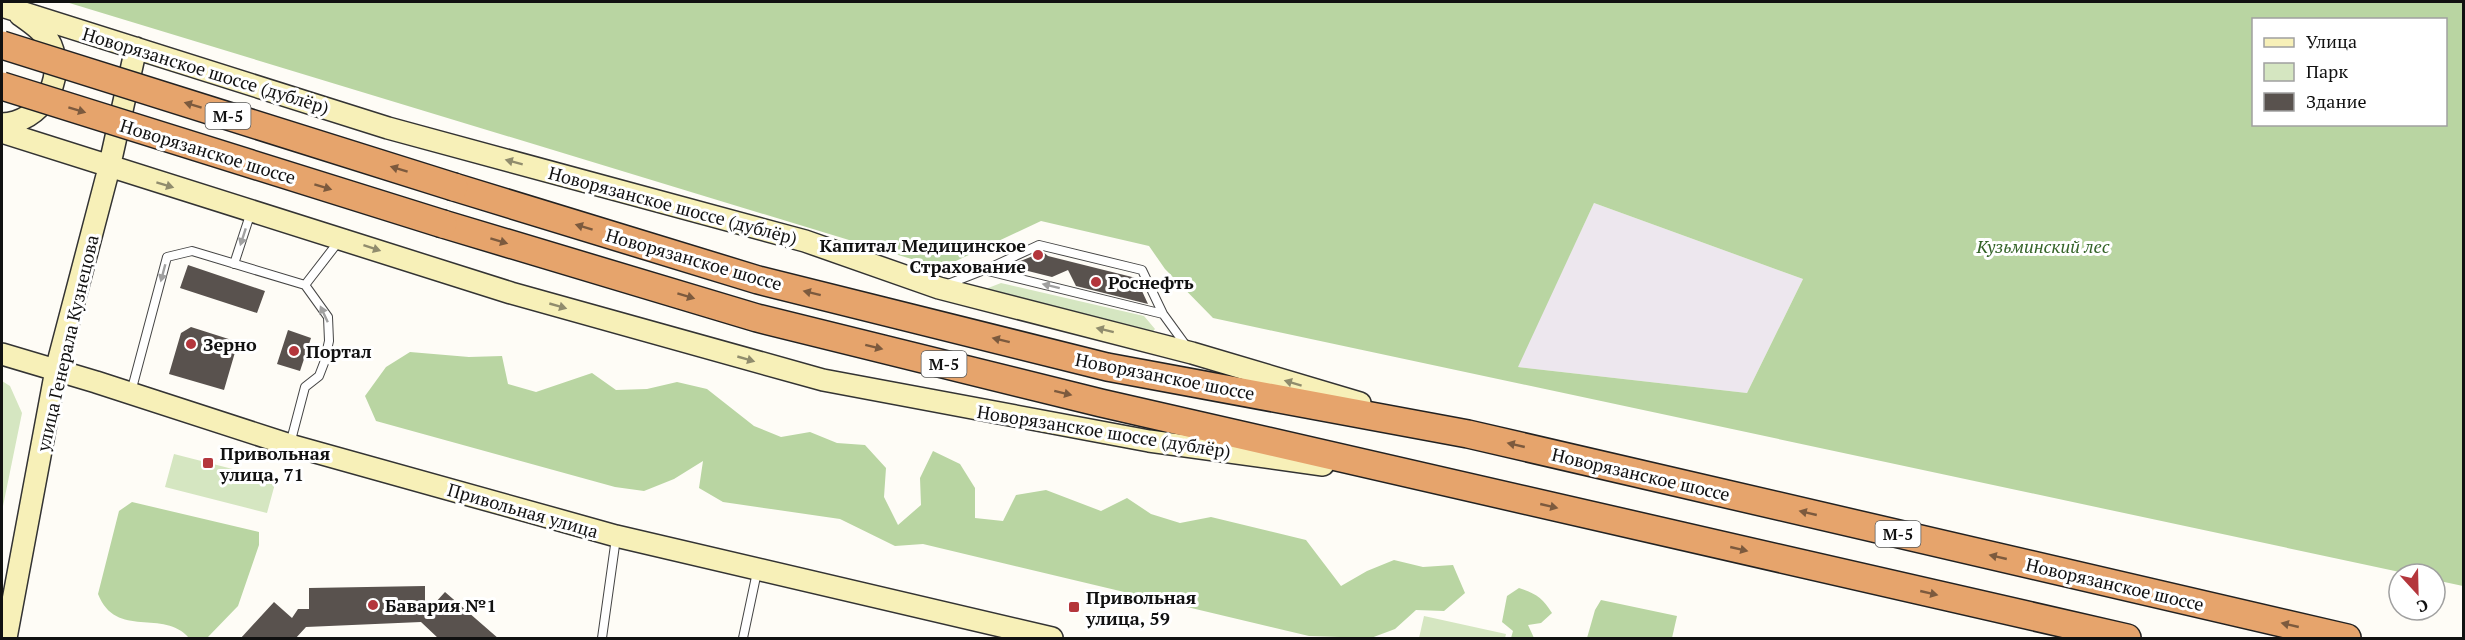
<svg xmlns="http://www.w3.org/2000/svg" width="2465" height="640" viewBox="0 0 2465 640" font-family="'PT Serif',serif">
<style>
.industrial{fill:#ede7ee}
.green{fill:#d5e6c1}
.forest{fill:#b9d5a2;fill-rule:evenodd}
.building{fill:#59524e}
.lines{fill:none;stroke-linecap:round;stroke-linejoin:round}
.lane-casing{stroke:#444;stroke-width:10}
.secondary-casing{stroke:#333;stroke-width:24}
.highway-casing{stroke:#222;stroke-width:30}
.lane{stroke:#fff;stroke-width:8}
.secondary{stroke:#f7f0b8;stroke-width:21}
.highway{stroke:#e6a46c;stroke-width:27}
.highway-bridge-casing{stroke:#222;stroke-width:30;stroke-linecap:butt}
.highway-bridge{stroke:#e6a46c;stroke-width:27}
.oneway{fill:#7c5a3e}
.oneway2{fill:#908c6d}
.oneway3{fill:#a0a0a0}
.poi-dot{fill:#b4363c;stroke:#fff;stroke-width:2}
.labels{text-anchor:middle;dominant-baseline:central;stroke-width:6;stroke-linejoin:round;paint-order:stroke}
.shield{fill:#fff;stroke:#585858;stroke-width:1.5}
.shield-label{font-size:16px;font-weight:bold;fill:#111}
.street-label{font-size:18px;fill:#111;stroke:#fff}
.poi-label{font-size:18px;font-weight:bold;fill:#111;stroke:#fff;text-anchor:start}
.park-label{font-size:18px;font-style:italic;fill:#336327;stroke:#fff}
</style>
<rect width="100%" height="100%" fill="#fefcf6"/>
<!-- industrial -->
<path class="industrial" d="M 1594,203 L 1803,279 L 1747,393 L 1517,367 Z"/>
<!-- green -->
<path class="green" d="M 1001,283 L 1144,316 L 1155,329 L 1151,334 L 983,290 Z
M 2,381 L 10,386 L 22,413 L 2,511 Z
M 174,454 L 276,480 L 267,513 L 165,487 Z
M 1424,616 L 1506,634 L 1505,638 L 1419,638 Z"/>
<!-- forest -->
<path class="forest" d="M 66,2 L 2463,2 L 2463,586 L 2435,580 L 2435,574 L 2409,574 L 1213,318 L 1165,269 L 1149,246 L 1041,221 L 941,268 ZM 2254,20 L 2446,20 L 2446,124 L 2254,124 ZM 1594,203 L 1803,279 L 1747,393 L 1518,367 Z
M 410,352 L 469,357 L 502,356 L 508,384 L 536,392 L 592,373 L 616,390 L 647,389 L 677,382 L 707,389 L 754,426 L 781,437 L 810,432 L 837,443 L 865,445 L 886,468 L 884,497 L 898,525 L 921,505 L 920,478 L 933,451 L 960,464 L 975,488 L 975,518 L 1003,521 L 1016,495 L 1046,490 L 1101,511 L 1127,498 L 1151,514 L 1180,523 L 1211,517 L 1306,540 L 1341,586 L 1367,571 L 1394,560 L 1423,567 L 1453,565 L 1465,593 L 1444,611 L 1416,610 L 1395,629 L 1371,638 L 1309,636 L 923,544 L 895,546 L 840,519 L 723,502 L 699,488 L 703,461 L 674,479 L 644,491 L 615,487 L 376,421 L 365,396 L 386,367 Z
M 132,502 L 259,532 L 259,545 L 238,606 L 207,638 L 189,638 C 164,608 116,640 98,594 L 119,511 Z
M 1519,588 C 1535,593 1543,598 1552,613 L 1541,623 L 1528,625 L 1534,638 L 1511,638 L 1513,631 L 1502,622 L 1507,596 Z
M 1601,600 L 1677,616 L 1672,638 L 1587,638 L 1595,610 Z"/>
<!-- building -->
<path class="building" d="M 1043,252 L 1048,256 L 1136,278 L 1148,304 L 1076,286 L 1068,270 L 1052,277 L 1008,266 Z
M 188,265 L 265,291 L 257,313 L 180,288 Z
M 191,327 L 238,342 L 224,390 L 169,374 L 181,333 Z
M 288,330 L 311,338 L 300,371 L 277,364 Z
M 425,586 L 425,614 L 445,592 L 499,639 L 439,639 L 421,622 L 306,627 L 295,639 L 240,639 L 274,602 L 292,618 L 298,609 L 309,609 L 309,588 Z"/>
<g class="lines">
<!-- lane casing -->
<g class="lane-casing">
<path id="lane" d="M 234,264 L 251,212
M 985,270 L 1039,245 L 1142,270 L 1163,314
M 948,284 L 984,270 L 1163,314 L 1187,347
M 305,285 L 339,241
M 131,392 L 167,257 L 192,251 L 305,285 L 328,317 L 329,341 L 324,363 L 319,376 L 305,387 L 290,444
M 602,638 L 616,538
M 743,638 L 757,572"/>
</g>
<!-- secondary casing -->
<g class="secondary-casing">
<path id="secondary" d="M 2,6 L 388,128 L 805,241 L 939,288 L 1192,353 L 1360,403
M 2,124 C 41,122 66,81 51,45 C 45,32 31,23 20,15
M 2,132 L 511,293 L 823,380 L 1149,441 L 1323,465
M 2,354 L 96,382 L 290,445 L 616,536 L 1052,638
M 6,638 L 56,370 L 109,168 L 136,48"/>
</g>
<!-- highway casing -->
<g class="highway-casing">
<path id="highway" d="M 454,187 L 758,280 L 1107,367 L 1468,434 L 2347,638
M 443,224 L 757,318 L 1101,403 L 2127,638"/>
</g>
<!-- lane -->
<use href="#lane" class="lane"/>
<!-- secondary -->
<use href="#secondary" class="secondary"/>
<!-- highway -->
<use href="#highway" class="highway"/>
<!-- highway-bridge casing -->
<g class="highway-bridge-casing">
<path id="highway-bridge" d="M 2,45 L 454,187
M 2,86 L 443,224"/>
</g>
<!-- highway-bridge -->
<use href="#highway-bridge" class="highway-bridge"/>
</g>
<!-- one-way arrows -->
<defs><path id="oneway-solid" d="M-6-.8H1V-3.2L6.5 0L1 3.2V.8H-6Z" transform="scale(1.5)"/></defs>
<g class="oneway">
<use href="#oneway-solid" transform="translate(193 105) rotate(-163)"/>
<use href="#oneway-solid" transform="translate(77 110) rotate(17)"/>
<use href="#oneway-solid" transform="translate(399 169) rotate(-163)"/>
<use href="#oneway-solid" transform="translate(323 187) rotate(17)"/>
<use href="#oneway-solid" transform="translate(584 227) rotate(-163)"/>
<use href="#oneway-solid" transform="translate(499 241) rotate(17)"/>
<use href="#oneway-solid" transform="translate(812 293) rotate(-166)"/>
<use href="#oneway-solid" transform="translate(686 296) rotate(17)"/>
<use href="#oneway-solid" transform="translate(1001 340) rotate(-166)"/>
<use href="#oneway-solid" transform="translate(874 347) rotate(14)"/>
<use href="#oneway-solid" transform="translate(1063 393) rotate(14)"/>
<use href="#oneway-solid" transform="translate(1516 445) rotate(-167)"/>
<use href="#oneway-solid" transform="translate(1549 506) rotate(13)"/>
<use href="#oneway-solid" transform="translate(1808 513) rotate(-167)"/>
<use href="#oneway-solid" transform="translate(1739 549) rotate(13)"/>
<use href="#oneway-solid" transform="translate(1998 557) rotate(-167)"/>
<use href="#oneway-solid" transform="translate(1929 593) rotate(13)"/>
<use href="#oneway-solid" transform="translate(2290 625) rotate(-167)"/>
</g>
<g class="oneway2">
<use href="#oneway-solid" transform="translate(514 162) rotate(-165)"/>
<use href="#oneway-solid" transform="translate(165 185) rotate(17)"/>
<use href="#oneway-solid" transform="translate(372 248) rotate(18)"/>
<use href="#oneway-solid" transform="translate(558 306) rotate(16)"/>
<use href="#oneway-solid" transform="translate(1105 330) rotate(-166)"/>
<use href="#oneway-solid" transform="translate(746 359) rotate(16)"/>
<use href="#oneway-solid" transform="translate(1293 383) rotate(-163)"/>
</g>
<g class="oneway3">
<use href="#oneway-solid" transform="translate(243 237) rotate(108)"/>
<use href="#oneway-solid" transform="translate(163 273) rotate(105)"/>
<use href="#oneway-solid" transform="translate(1051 286) rotate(-166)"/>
<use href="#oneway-solid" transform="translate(324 314) rotate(-115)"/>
</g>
<!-- markers -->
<g class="poi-dot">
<circle cx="1038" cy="255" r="6"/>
<circle cx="1096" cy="282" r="6"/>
<circle cx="191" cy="344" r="6"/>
<circle cx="294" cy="351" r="6"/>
<rect x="202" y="457" width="12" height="12" rx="3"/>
<circle cx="373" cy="605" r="6"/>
<rect x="1068" y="601" width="12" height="12" rx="3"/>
</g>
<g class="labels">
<!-- shield labels -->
<g class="shield">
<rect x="205.5" y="103" width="45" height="26" rx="4.5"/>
<rect x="921.5" y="351" width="45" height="26" rx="4.5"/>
<rect x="1875.5" y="521" width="45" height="26" rx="4.5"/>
</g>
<g class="shield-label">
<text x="228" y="116">М-5</text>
<text x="944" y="364">М-5</text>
<text x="1898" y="534">М-5</text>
</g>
<!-- street labels -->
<g class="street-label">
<text transform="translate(206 70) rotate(17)">Новорязанское шоссе (дублёр)</text>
<text transform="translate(208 151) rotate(17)">Новорязанское шоссе</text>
<text transform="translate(673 205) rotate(15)">Новорязанское шоссе (дублёр)</text>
<text transform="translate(694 259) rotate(16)">Новорязанское шоссе</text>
<text transform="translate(67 343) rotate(-77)">улица Генерала Кузнецова</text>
<text transform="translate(1165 376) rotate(11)">Новорязанское шоссе</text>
<text transform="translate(1104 431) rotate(9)">Новорязанское шоссе (дублёр)</text>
<text transform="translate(1641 474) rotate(13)">Новорязанское шоссе</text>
<text transform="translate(523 510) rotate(16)">Привольная улица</text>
<text transform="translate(2115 584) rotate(13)">Новорязанское шоссе</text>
</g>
<!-- poi labels -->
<g class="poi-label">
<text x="1026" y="245" text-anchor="end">Капитал Медицинское<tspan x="1026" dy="21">Страхование</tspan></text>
<text x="1108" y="282">Роснефть</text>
<text x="203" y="344">Зерно</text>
<text x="306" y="351">Портал</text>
<text x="220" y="453">Привольная<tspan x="220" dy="21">улица, 71</tspan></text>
<text x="1086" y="597">Привольная<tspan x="1086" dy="21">улица, 59</tspan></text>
<text x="385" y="605">Бавария №1</text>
</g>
<!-- park labels -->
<g class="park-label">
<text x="2043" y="246">Кузьминский лес</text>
</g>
</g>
<!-- border -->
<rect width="2465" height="640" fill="none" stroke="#111111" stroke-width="6"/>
<!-- legend -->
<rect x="2252" y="18" width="195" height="108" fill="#ffffff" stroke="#a0a0a0" stroke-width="1.5"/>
<rect x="2264" y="38" width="30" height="9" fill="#f7f0b8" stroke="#a0a0a0" stroke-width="1.5"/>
<text x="2306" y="48" font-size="18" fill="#111111">Улица</text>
<rect x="2264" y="63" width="30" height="18" fill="#d5e6c1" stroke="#a0a0a0" stroke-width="1.5"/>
<text x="2306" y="78" font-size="18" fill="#111111">Парк</text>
<rect x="2264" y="93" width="30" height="18" fill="#59524e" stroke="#a0a0a0" stroke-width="1.5"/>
<text x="2306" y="108" font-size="18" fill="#111111">Здание</text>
<!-- north arrow -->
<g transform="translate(2417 592) rotate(158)"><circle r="28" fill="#ffffff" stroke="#a0a0a0" stroke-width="1.5"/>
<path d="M0-4.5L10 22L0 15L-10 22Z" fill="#b4363c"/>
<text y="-9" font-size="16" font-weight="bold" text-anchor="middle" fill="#111111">С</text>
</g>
</svg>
